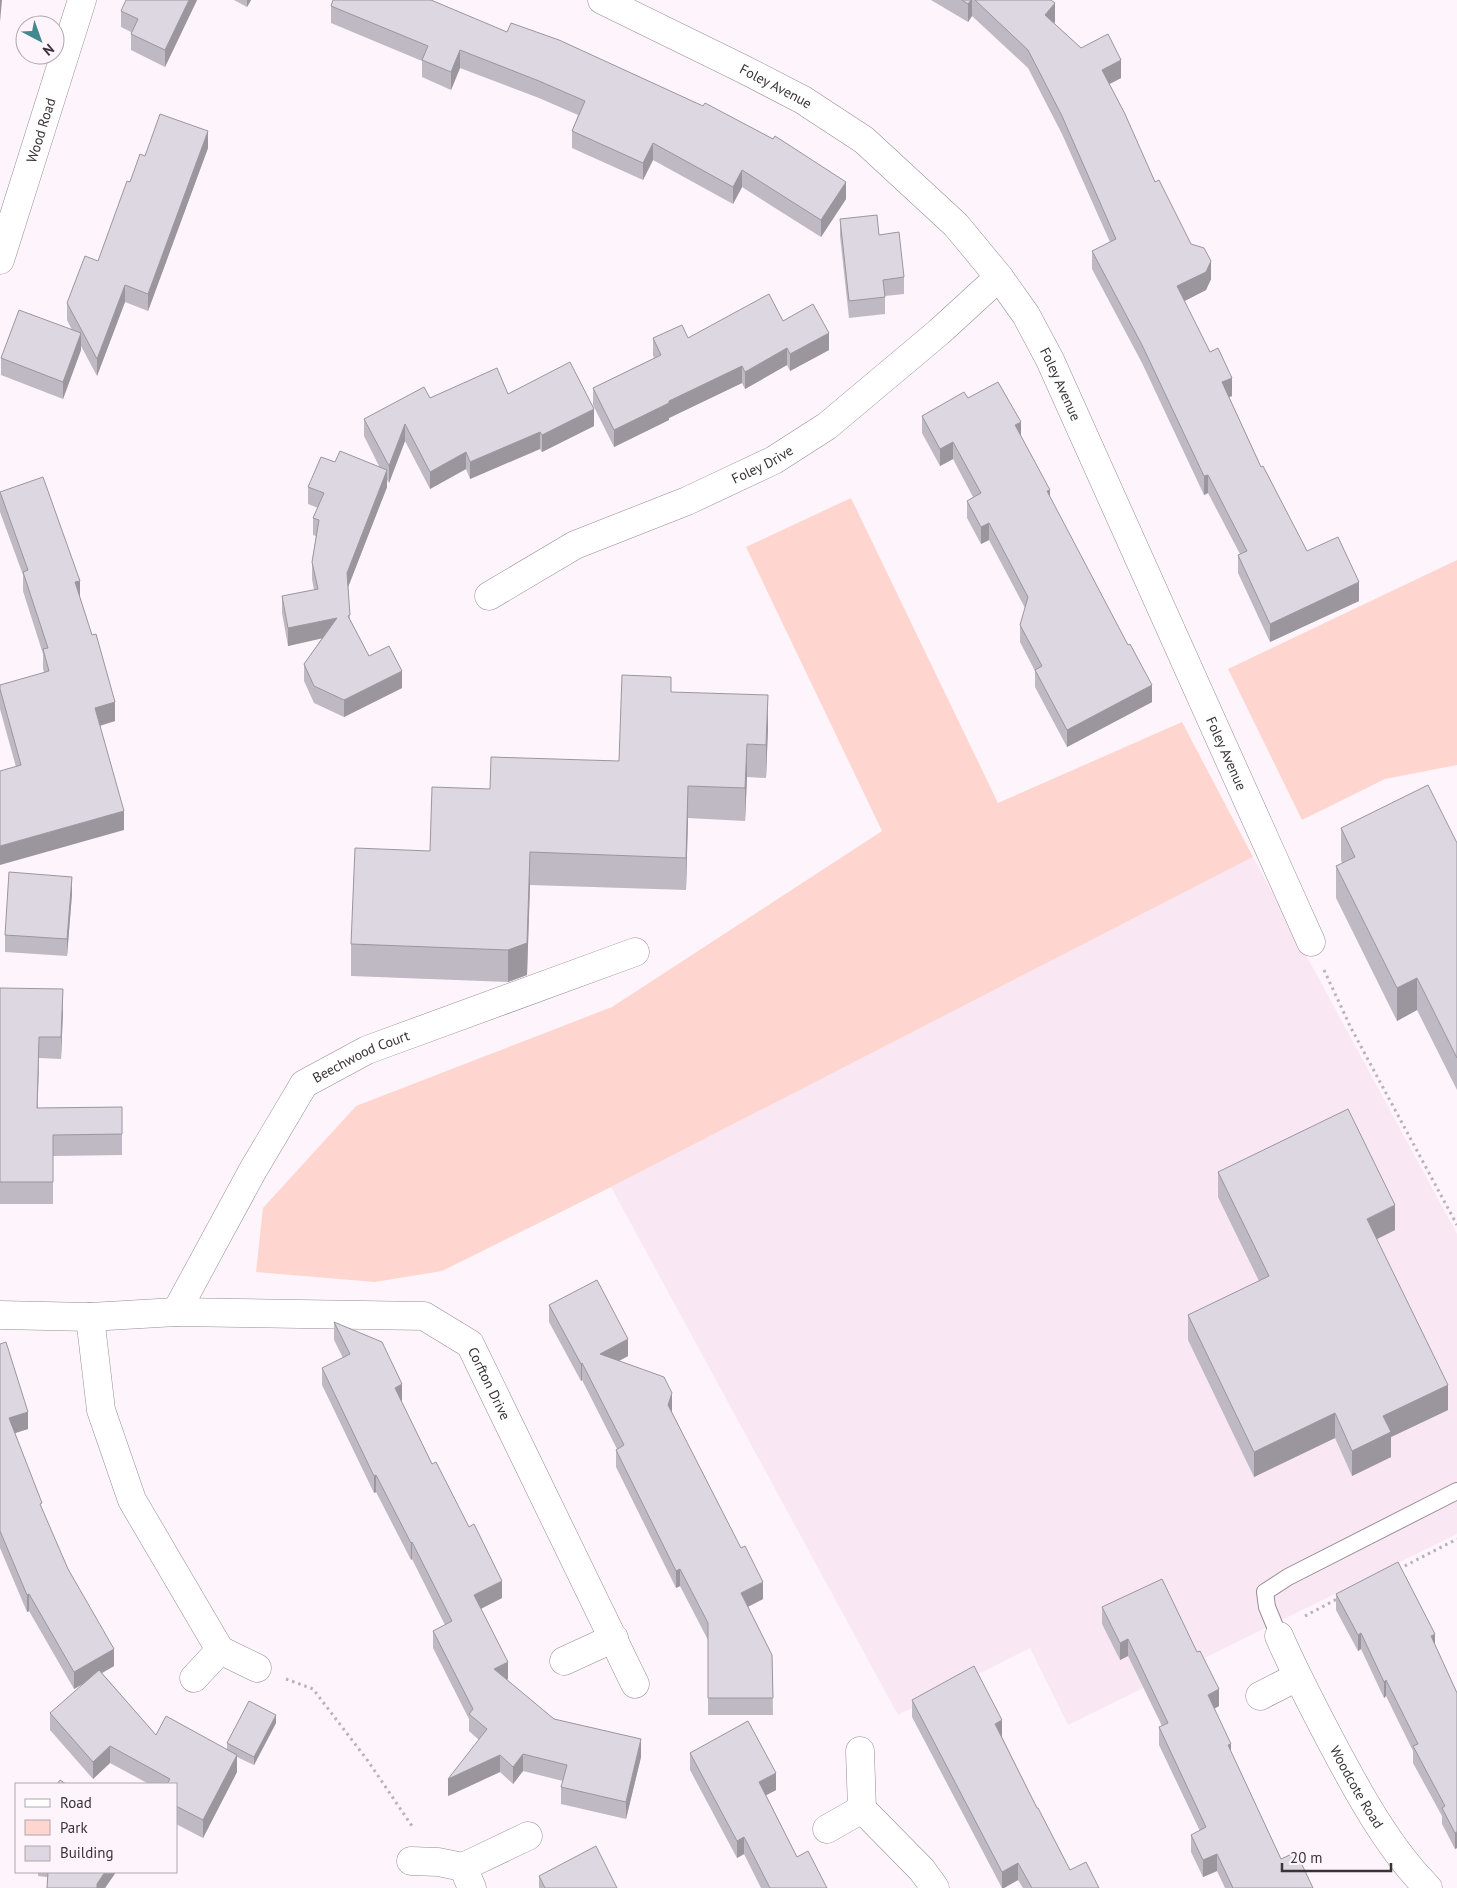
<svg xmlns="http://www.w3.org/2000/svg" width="1457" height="1888" viewBox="0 0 1457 1888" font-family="'PT Sans',sans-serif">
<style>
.built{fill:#f9e8f4}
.green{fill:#ffd6cf}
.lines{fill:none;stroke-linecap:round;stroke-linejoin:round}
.lane-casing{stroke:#978d94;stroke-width:18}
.street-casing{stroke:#978d94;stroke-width:29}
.secondary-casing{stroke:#978d94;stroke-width:29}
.path{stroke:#bab2b8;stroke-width:3;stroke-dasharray:2.5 4;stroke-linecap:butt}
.lane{stroke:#fff;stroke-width:16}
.street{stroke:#fff;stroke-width:28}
.secondary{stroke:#fff;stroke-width:28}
.wall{fill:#beb9c2}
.shaded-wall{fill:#9b969e}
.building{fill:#ddd7e2;stroke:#9b969e}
.labels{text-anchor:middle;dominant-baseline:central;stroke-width:4;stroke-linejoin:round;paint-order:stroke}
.street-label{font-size:14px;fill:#383437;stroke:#fef4fb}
</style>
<rect width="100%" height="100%" fill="#fef4fb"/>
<!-- built -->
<path class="built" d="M 1253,857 L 1457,1234 L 1457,1534 L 1068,1725 L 1030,1648 L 898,1715 L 611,1187 Z"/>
<!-- green -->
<path class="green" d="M 851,498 L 998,803 L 1182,722 L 1253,857 L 611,1187 L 442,1271 L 375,1282 L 256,1272 L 263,1208 L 356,1106 L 612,1007 L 882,831 L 746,547 Z
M 1457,560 L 1457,765 L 1385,779 L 1302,820 L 1228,669 Z"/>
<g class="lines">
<!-- lane casing -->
<g class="lane-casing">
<path id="lane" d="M 1279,1636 L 1267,1607 L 1265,1592 L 1288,1577 L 1457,1491"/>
</g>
<!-- street casing -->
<g class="street-casing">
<g id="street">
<path id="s1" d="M 602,0 L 743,69 L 803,100 L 864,140 L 956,225 L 999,277 L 1026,315 L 1050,360 L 1311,942"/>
<path id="s2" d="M 489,596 L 575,545 L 687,501 L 774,460 L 827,426 L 939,332 L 999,277"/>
<path id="s3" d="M 176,1312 L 253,1170 L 304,1084 L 367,1050 L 635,952"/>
<path id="s4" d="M 0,1315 L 90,1317 L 176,1312 L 424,1316 L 470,1344 L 635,1684"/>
<path d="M 90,1317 L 101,1410 L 132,1500 L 220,1650"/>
<path id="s5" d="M 1279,1636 C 1295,1673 1314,1709 1333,1745 C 1359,1794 1389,1849 1428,1888"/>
<path d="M 564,1661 L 614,1638"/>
<path d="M 194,1678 L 220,1650 L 257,1668"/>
<path d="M 1260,1696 L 1297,1677"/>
<path d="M 862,1809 L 922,1870 L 935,1888"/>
<path d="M 827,1829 L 862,1809 L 860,1751"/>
<path d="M 411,1861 L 438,1862 L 463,1867 L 528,1836"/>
<path d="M 463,1867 L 472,1888"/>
</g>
</g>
<!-- secondary casing -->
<g class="secondary-casing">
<g id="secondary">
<path id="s6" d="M 0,260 L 82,0"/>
</g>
</g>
<!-- path -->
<path class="path" d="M 1324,970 L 1351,1028 L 1457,1225
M 1399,1569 L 1457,1539
M 1305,1616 L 1339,1598
M 286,1679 L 313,1689 L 368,1761 L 414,1829"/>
<!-- lane -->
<use href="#lane" class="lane"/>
<!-- street -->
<use href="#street" class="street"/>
<!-- secondary -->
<use href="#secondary" class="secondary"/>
</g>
<!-- wall -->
<path class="wall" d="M 197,0 L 165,67 L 131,50 L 131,32 L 121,27 L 121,11 Z
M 234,0 L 251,0 L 247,7 Z
M 333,0 L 846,199 L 821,237 L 742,187 L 733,204 L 653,160 L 643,180 L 572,148 L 572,131 L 578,115 L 539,98 L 460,68 L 451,90 L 422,77 L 422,61 L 331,23 L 331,6 Z
M 931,0 L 1051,0 L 1055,22 L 1054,23 L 1081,48 L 1121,78 L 1109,84 L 1155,182 L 1211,279 L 1206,290 L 1184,301 L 1232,396 L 1229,397 L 1261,467 L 1307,551 L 1359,601 L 1270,642 L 1238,573 L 1238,555 L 1240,554 L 1208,493 L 1204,495 L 1142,363 L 1092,269 L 1092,251 L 1110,242 L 1062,134 L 1028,68 L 972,16 L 968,22 Z
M 208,148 L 148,311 L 125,302 L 97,376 L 81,346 L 81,350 L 63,399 L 1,375 L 1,358 L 72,330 L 67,320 L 67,303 L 98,261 L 130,182 L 145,156 Z
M 840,219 L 879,235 L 904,277 L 904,294 L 885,296 L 885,314 L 849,318 L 840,236 Z
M 783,321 L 829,350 L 790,371 L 787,365 L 745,389 L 742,383 L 669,418 L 669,420 L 614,447 L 593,405 L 593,388 L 654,358 L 653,355 L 653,338 L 688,338 Z
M 508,394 L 594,426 L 542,452 L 540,449 L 470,479 L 466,469 L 430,489 L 405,441 L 389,483 L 387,480 L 387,487 L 348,587 L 350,620 L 369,656 L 402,688 L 344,717 L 314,703 L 304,681 L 304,664 L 322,638 L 288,646 L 282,613 L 282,596 L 314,590 L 312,579 L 312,562 L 316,536 L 313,535 L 313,518 L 318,508 L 308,504 L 308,487 L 335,462 L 380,468 L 364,436 L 364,419 L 430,398 Z
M 968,398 L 1021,436 L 1050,498 L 1152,702 L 1067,747 L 1035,687 L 1035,671 L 1020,642 L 1020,625 L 1025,608 L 989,540 L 981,544 L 967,518 L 967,501 L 973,497 L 953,459 L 940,466 L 922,433 L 922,416 Z
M 0,492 L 80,598 L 115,721 L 100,726 L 124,830 L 16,767 L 0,709 L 0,685 L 44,673 L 43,668 L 43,654 L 23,591 L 23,575 L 0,512 Z
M 671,692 L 768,728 L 766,778 L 747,777 L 745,821 L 688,818 L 686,890 L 530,885 L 527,975 L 508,982 L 351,976 L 351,944 L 430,851 L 490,789 L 619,761 Z
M 1341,828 L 1457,843 L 1457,1090 L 1417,1010 L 1397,1021 L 1336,898 L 1336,866 L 1342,863 L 1341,860 Z
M 72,894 L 67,956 L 5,952 L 5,935 Z
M 0,988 L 63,1011 L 61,1059 L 39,1058 L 37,1108 L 122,1107 L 122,1155 L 53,1156 L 53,1204 L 0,1204 Z
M 1218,1172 L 1395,1230 L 1377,1239 L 1448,1410 L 1391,1437 L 1391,1457 L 1352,1476 L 1335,1438 L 1254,1477 L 1188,1340 L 1188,1315 L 1259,1281 L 1218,1197 Z
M 549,1305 L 628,1356 L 619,1361 L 672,1411 L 672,1412 L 763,1599 L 748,1607 L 772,1655 L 773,1715 L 708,1715 L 708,1640 L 680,1586 L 676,1588 L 616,1467 L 616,1450 L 617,1449 L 582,1380 L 581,1381 L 549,1322 Z
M 334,1322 L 402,1401 L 401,1402 L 432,1464 L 502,1598 L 481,1609 L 508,1679 L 507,1680 L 554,1719 L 641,1757 L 626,1819 L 561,1804 L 561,1787 L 563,1781 L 523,1771 L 513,1784 L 500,1772 L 448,1796 L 479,1740 L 469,1731 L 469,1719 L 433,1648 L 433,1631 L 445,1625 L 412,1559 L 411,1560 L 376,1492 L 374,1493 L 322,1385 L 322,1368 L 343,1358 L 334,1340 Z
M 0,1344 L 28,1429 L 15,1433 L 42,1510 L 68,1569 L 114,1666 L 102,1673 L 156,1735 L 227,1750 L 227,1743 L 276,1723 L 254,1765 L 237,1757 L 237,1772 L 203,1838 L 176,1824 L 176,1784 L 149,1784 L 110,1763 L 93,1779 L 50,1730 L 50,1713 L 85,1683 L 74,1689 L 29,1611 L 27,1612 L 0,1548 Z
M 1336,1594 L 1435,1646 L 1457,1693 L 1457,1848 L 1455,1849 L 1442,1824 L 1442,1816 L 1413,1763 L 1413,1751 L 1386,1696 L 1384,1698 L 1361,1649 L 1358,1651 L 1336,1610 Z
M 1102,1607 L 1219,1706 L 1214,1709 L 1231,1752 L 1281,1859 L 1313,1888 L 1225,1888 L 1217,1871 L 1203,1877 L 1191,1852 L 1191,1835 L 1200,1831 L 1159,1745 L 1159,1727 L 1162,1726 L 1128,1656 L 1120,1660 L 1102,1624 Z
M 912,1700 L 1002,1737 L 1037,1808 L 1070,1870 L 1099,1888 L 1023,1888 L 1018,1880 L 1004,1888 L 1002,1888 L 912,1717 Z
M 690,1753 L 776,1790 L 766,1795 L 797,1857 L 827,1888 L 761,1888 L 744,1854 L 737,1858 L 690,1770 Z
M 38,1872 L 116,1872 L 105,1888 L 47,1888 L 47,1877 L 38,1876 Z
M 539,1876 L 617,1888 L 539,1888 Z"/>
<!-- shaded-wall -->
<path class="shaded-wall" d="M 0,0 L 2,0 L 0,22 Z
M 189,0 L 197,0 L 165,67 L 165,50 Z
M 247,0 L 251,0 L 247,7 Z
M 971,0 L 972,0 L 972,16 L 968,22 L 968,4 Z
M 1055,3 L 1055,22 L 1045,33 L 1045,15 Z
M 460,50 L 460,68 L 451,90 L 451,72 Z
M 1121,60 L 1121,78 L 1102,88 L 1102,70 Z
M 208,131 L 208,148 L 148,311 L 148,294 Z
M 653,143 L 653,160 L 643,180 L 643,163 Z
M 742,170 L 742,187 L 733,204 L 733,187 Z
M 846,182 L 846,199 L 821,237 L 821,220 Z
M 1211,261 L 1211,279 L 1206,290 L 1177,305 L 1177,286 Z
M 125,285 L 125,302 L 97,376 L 97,359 Z
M 81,333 L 81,350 L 63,399 L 63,382 Z
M 829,333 L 829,350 L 790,371 L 790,354 Z
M 787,348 L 787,365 L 745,389 L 745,372 Z
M 742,366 L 742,383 L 669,418 L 669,420 L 614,447 L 614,430 L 669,401 Z
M 1232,378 L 1232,396 L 1222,400 L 1222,382 Z
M 594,409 L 594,426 L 542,452 L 542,435 Z
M 1021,422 L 1021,439 L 1015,425 Z
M 405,424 L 405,441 L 389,483 L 389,466 Z
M 540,432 L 540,449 L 470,479 L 470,462 Z
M 953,442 L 953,459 L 940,466 L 940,449 Z
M 466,452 L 466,469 L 430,489 L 430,472 Z
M 387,470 L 387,487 L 347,590 L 347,573 Z
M 1208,475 L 1208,493 L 1204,495 L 1204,476 Z
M 1050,490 L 1050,507 L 1047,491 Z
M 989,523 L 989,540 L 981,544 L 981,527 Z
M 80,581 L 80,600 L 75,582 Z
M 1359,582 L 1359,601 L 1270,642 L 1270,624 Z
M 337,618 L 337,635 L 288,646 L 288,628 Z
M 402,671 L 402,688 L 344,717 L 344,700 Z
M 1152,685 L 1152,702 L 1067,747 L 1067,730 Z
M 768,695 L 768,728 L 766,778 L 766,745 Z
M 115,702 L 115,721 L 95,727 L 95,708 Z
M 747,744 L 747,777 L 745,821 L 745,788 Z
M 688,786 L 688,818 L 686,890 L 686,858 Z
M 124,811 L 124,830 L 0,865 L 0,846 Z
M 530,852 L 530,885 L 527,975 L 508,982 L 508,950 Z
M 72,877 L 72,894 L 67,956 L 67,939 Z
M 1417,978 L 1417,1010 L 1397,1021 L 1397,988 Z
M 63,989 L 63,1011 L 61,1059 L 61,1037 Z
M 39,1037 L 39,1058 L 37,1129 L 37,1108 Z
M 1395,1205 L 1395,1230 L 1367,1244 L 1367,1219 Z
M 628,1339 L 628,1356 L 600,1371 L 600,1354 Z
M 582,1363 L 582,1380 L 581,1381 L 581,1364 Z
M 402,1384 L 402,1401 L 395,1405 L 395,1388 Z
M 1448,1385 L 1448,1410 L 1391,1437 L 1391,1457 L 1352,1476 L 1352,1451 L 1383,1416 Z
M 672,1393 L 672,1411 L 668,1422 L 668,1405 Z
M 28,1412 L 28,1429 L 9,1435 L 9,1418 Z
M 1335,1413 L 1335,1438 L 1254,1477 L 1254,1452 Z
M 376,1475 L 376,1492 L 374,1493 L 374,1476 Z
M 412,1542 L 412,1559 L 411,1560 L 411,1543 Z
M 680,1569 L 680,1586 L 676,1588 L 676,1571 Z
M 502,1581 L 502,1598 L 474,1612 L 474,1595 Z
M 763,1582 L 763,1599 L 741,1610 L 741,1593 Z
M 29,1594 L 29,1611 L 27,1612 L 27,1595 Z
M 1361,1633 L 1361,1649 L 1358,1651 L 1358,1635 Z
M 1435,1634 L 1435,1650 L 1431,1636 Z
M 1128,1639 L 1128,1656 L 1120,1660 L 1120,1643 Z
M 114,1649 L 114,1666 L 74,1689 L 74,1672 Z
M 508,1662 L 508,1679 L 494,1686 L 494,1669 Z
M 1386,1680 L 1386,1696 L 1384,1698 L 1384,1682 Z
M 1219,1689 L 1219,1706 L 1208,1712 L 1208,1695 Z
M 276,1715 L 276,1723 L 254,1765 L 254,1757 Z
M 1002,1720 L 1002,1737 L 995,1741 L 995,1724 Z
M 641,1739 L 641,1757 L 626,1819 L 626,1802 Z
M 1231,1744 L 1231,1761 L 1228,1745 Z
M 110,1746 L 110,1763 L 93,1779 L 93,1762 Z
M 523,1754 L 523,1771 L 513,1784 L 513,1767 Z
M 237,1755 L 237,1772 L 203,1838 L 203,1820 Z
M 500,1755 L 500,1772 L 448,1796 L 448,1779 Z
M 776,1773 L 776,1790 L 759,1799 L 759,1782 Z
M 1457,1832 L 1457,1848 L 1455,1849 L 1455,1833 Z
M 744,1837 L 744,1854 L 737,1858 L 737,1841 Z
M 1217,1854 L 1217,1871 L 1203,1877 L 1203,1860 Z
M 1018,1863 L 1018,1880 L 1004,1888 L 1002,1888 L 1002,1872 Z
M 105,1872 L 116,1872 L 105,1888 L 97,1888 L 97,1884 Z"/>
<!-- building -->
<path class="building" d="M 126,0 L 189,0 L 165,50 L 131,34 L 138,19 L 121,11 Z
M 333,0 L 431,0 L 507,32 L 511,23 L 559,40 L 703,106 L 705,103 L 773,139 L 775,136 L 846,182 L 821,220 L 742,170 L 733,187 L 653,143 L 643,163 L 572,131 L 585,101 L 539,81 L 460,50 L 451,72 L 422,60 L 428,46 L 331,6 Z
M 962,0 L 971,0 L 968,4 Z
M 975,0 L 1051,0 L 1055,3 L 1045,15 L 1081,48 L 1108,34 L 1121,60 L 1102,70 L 1125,114 L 1155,182 L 1159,180 L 1191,244 L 1204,248 L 1211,261 L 1206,272 L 1177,286 L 1210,352 L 1218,348 L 1232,378 L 1222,382 L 1261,467 L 1263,466 L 1307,551 L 1338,537 L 1359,582 L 1270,624 L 1238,555 L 1247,551 L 1208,475 L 1204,476 L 1142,345 L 1092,251 L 1116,239 L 1062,116 L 1028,50 Z
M 160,114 L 208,131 L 148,294 L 125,285 L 97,359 L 67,303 L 85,256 L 98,261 L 127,181 L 130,182 L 140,154 L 145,156 Z
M 877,215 L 879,235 L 899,232 L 904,277 L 883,280 L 885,297 L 849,301 L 840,219 Z
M 769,294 L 783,321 L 813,304 L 829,333 L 790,354 L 787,348 L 745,372 L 742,366 L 669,401 L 669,403 L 614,430 L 593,388 L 661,355 L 653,338 L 682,325 L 688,338 Z
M 19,310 L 81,333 L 63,382 L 1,358 Z
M 570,362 L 594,409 L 542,435 L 540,432 L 470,462 L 466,452 L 430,472 L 405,424 L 389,466 L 364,419 L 424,387 L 430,398 L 497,368 L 508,394 Z
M 998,382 L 1021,422 L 1015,425 L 1050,490 L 1047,491 L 1128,645 L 1130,644 L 1152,685 L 1067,730 L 1035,670 L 1042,666 L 1020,625 L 1028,597 L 989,523 L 981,527 L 967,501 L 981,493 L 953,442 L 940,449 L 922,416 L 964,392 L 968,398 Z
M 340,451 L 387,470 L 347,573 L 350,615 L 348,616 L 369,656 L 389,646 L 402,671 L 344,700 L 314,686 L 304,664 L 337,618 L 288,628 L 282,596 L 318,589 L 312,562 L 319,520 L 313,518 L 324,493 L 308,487 L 321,457 L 335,462 Z
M 43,477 L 80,581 L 75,582 L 92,635 L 96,634 L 115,702 L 95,708 L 124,811 L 0,846 L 0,771 L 21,765 L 0,689 L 0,685 L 49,671 L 43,649 L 48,648 L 23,572 L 28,570 L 0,492 Z
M 622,675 L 671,677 L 671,692 L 768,695 L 766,745 L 747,744 L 745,788 L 688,786 L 686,858 L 530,852 L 527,943 L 508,950 L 351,944 L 355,848 L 430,851 L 432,787 L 490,789 L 491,757 L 619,761 Z
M 1428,785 L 1457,843 L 1457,1058 L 1417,978 L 1397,988 L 1336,866 L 1355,857 L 1341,828 Z
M 9,872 L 72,877 L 67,939 L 5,935 Z
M 0,988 L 63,989 L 61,1037 L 39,1037 L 37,1108 L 122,1107 L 122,1134 L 53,1135 L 53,1182 L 0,1182 Z
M 1348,1109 L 1395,1205 L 1367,1219 L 1448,1385 L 1383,1416 L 1391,1432 L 1352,1451 L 1335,1413 L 1254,1452 L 1188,1315 L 1269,1276 L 1218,1172 Z
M 597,1280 L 628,1339 L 600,1354 L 664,1377 L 672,1393 L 668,1405 L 741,1548 L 745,1546 L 763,1582 L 741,1593 L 772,1655 L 773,1698 L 708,1698 L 708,1623 L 680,1569 L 676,1571 L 616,1450 L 624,1445 L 582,1363 L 581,1364 L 549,1305 Z
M 334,1322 L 382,1342 L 402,1384 L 395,1388 L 432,1464 L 436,1462 L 469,1527 L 474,1524 L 502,1581 L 474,1595 L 508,1662 L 494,1669 L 554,1719 L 641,1739 L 626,1802 L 561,1787 L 567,1765 L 523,1754 L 513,1767 L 500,1755 L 448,1779 L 487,1729 L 469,1714 L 473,1709 L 433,1631 L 452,1621 L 412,1542 L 411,1543 L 376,1475 L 374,1476 L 322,1368 L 350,1354 Z
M 6,1342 L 28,1412 L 9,1418 L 42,1503 L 40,1504 L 68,1569 L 114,1649 L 74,1672 L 29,1594 L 27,1595 L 0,1531 L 0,1344 Z
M 1398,1562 L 1435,1634 L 1431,1636 L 1457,1693 L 1457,1832 L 1455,1833 L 1442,1808 L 1445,1806 L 1413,1746 L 1418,1744 L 1386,1680 L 1384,1682 L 1361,1633 L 1358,1635 L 1336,1594 Z
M 1162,1579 L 1197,1652 L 1200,1651 L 1219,1689 L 1208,1695 L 1231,1744 L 1228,1745 L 1281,1859 L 1296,1852 L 1313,1888 L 1233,1888 L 1217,1854 L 1203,1860 L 1191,1835 L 1206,1827 L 1159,1727 L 1168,1723 L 1128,1639 L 1120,1643 L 1102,1607 Z
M 974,1666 L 1002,1720 L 995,1724 L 1037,1808 L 1038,1808 L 1070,1870 L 1086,1862 L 1099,1888 L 1032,1888 L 1018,1863 L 1002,1872 L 912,1700 Z
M 99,1670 L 156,1735 L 166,1716 L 237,1755 L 203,1820 L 176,1806 L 176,1784 L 167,1784 L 170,1779 L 110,1746 L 93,1762 L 50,1713 Z
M 249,1701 L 276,1715 L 254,1757 L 227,1743 Z
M 748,1721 L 776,1773 L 759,1782 L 797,1857 L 808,1851 L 827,1888 L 770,1888 L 744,1837 L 737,1841 L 690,1753 Z
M 60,1780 L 66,1784 L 57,1784 Z
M 596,1846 L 617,1888 L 545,1888 L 539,1876 Z
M 48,1872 L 105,1872 L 97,1884 L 97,1888 L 47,1888 Z"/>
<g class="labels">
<!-- street labels -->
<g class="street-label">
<text stroke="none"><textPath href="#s1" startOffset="194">Foley Avenue</textPath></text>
<text stroke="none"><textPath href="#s6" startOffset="136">Wood Road</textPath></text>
<text stroke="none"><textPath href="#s1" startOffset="614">Foley Avenue</textPath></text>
<text stroke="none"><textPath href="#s2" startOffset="304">Foley Drive</textPath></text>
<text stroke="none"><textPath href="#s1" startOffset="1019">Foley Avenue</textPath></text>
<text stroke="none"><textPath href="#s3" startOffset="325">Beechwood Court</textPath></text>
<text stroke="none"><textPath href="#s4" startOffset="522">Corfton Drive</textPath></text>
<text stroke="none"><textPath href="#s5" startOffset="170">Woodcote Road</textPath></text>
</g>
</g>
<!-- legend -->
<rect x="15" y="1783" width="162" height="90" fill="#fef4fb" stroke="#afa7ad"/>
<rect x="25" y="1799" width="25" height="8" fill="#ffffff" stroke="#afa7ad"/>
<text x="60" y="1808" font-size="15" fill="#383437">Road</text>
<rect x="25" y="1820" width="25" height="15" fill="#ffd6cf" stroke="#afa7ad"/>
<text x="60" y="1833" font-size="15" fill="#383437">Park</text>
<rect x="25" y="1846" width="25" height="15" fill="#ddd7e2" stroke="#afa7ad"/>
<text x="60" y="1858" font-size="15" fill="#383437">Building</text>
<!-- north arrow -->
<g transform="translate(40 40) rotate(139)"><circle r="24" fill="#fef4fb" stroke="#afa7ad"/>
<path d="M0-4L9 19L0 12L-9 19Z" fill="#41898e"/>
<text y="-8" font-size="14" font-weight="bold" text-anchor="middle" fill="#383437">N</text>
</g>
<!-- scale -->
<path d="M1282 1863v8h109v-8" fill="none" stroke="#383437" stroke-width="2.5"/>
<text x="1290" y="1863" font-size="15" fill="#383437" stroke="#fef4fb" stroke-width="4" paint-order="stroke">20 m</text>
</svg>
